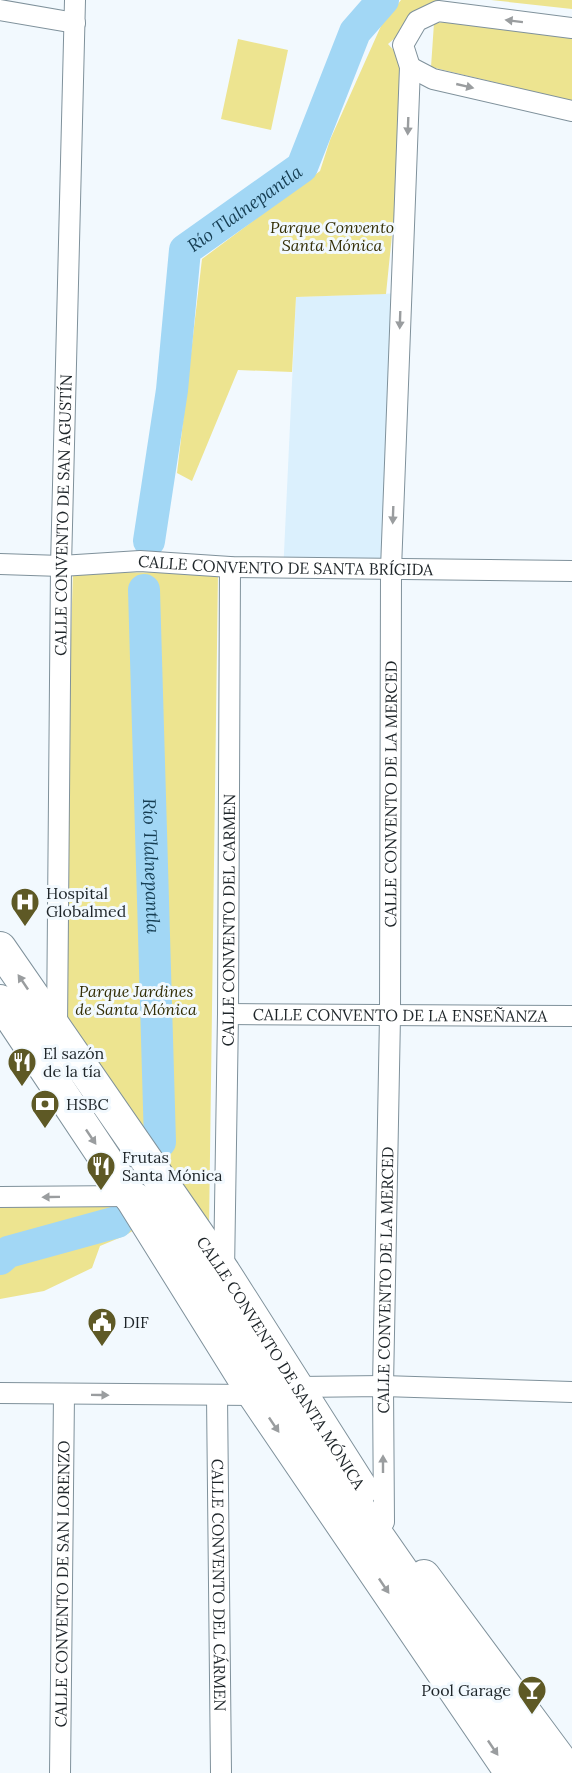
<svg xmlns="http://www.w3.org/2000/svg" width="572" height="1773" viewBox="0 0 572 1773" font-family="Lora,serif">
<style>
.built{fill:#dbf0fd}
.green{fill:#ede490}
.lines{fill:none;stroke-linecap:round;stroke-linejoin:round}
.river{stroke:#a2d7f5;stroke-width:32}
.minor-casing{stroke:#7f919b;stroke-width:22}
.primary-casing{stroke:#7f919b;stroke-width:34}
.motorway-casing{stroke:#7f919b;stroke-width:35}
.minor{stroke:#fff;stroke-width:20}
.primary{stroke:#fff;stroke-width:32}
.motorway{stroke:#fff;stroke-width:33}
.oneway{fill:#9a9d9f}
.labels{text-anchor:middle;dominant-baseline:central;stroke-width:6;stroke-linejoin:round;paint-order:stroke}
.park-label{font-size:16px;font-style:italic;fill:#332e05;stroke:#f2f9fe}
.street-label{font-size:16px;fill:#1e2529;stroke:#f2f9fe}
.poi-label{font-size:16px;fill:#1e2529;stroke:#f2f9fe;text-anchor:start}
.water-label{font-size:18px;font-style:italic;fill:#153d52;stroke:#f2f9fe}
</style>
<rect width="100%" height="100%" fill="#f2f9fe"/>
<!-- built -->
<path class="built" d="M 405,293 L 398,575 L 283,574 L 296,297 Z"/>
<!-- green -->
<path class="green" d="M 401,0 L 439,0 L 388,44 L 409,67 L 386,294 L 296,297 L 292,372 L 238,370 L 192,481 L 177,473 L 202,259 L 320,171 L 330,140 L 381,26 Z
M 491,0 L 572,0 L 572,9 Z
M 457,21 L 572,36 L 572,101 L 431,67 L 434,23 Z
M 238,39 L 288,50 L 271,130 L 221,119 Z
M 73,572 L 218,573 L 209,1228 L 59,1028 Z
M 0,1202 L 112,1202 L 127,1210 L 136,1229 L 124,1236 L 100,1246 L 92,1268 L 44,1291 L 0,1299 Z"/>
<g class="lines">
<!-- river -->
<g class="river">
<path id="s1" d="M 149,541 L 172,390 L 185,250 L 302,167 L 355,32 L 383,0"/>
<path id="s2" d="M 144,590 L 160,1142"/>
<path d="M 0,1259 L 8,1252 L 117,1222"/>
</g>
<!-- minor casing -->
<g class="minor-casing">
<g id="minor">
<path d="M 0,10 L 75,23"/>
<path d="M 410,67 L 433,79 L 572,111"/>
<path id="s3" d="M 0,564 L 61,566 L 140,561 L 230,567 L 572,571"/>
<path id="s4" d="M 228,1014 L 572,1016"/>
<path id="s5" d="M 57,1028 L 61,566 L 75,0"/>
<path d="M 0,1197 L 130,1196"/>
<path id="s6" d="M 224,1272 L 228,1014 L 230,567"/>
<path d="M 298,1387 L 383,1386 L 572,1392"/>
<path d="M 0,1393 L 254,1395"/>
<path id="s7" d="M 217,1396 L 221,1773"/>
<path id="s8" d="M 384,1522 L 383,1386 L 390,1016 L 391,569 L 410,67 L 403,45 L 417,21 L 438,11 L 572,28"/>
<path id="s9" d="M 60,1773 L 64,1394"/>
</g>
</g>
<!-- primary casing -->
<g class="primary-casing">
<g id="primary">
<path id="s10" d="M 0,948 L 224,1272 L 362,1489"/>
<path d="M 0,1001 L 130,1196 L 254,1395 L 511,1773"/>
<path d="M 424,1576 L 570,1773"/>
</g>
</g>
<!-- motorway casing -->
<g class="motorway-casing">
<path id="motorway" d="M 163,1183 L 166,1219
M 130,1196 L 166,1219 L 273,1386 L 542,1773"/>
</g>
<!-- minor -->
<use href="#minor" class="minor"/>
<!-- primary -->
<use href="#primary" class="primary"/>
<!-- motorway -->
<use href="#motorway" class="motorway"/>
</g>
<!-- one-way arrows -->
<defs><path id="oneway-solid" d="M-6-.8H1V-3.2L6.5 0L1 3.2V.8H-6Z" transform="scale(1.5)"/></defs>
<g class="oneway">
<use href="#oneway-solid" transform="translate(514 21) rotate(-173)"/>
<use href="#oneway-solid" transform="translate(465 86) rotate(13)"/>
<use href="#oneway-solid" transform="translate(408 126) rotate(92)"/>
<use href="#oneway-solid" transform="translate(400 320) rotate(92)"/>
<use href="#oneway-solid" transform="translate(393 515) rotate(92)"/>
<use href="#oneway-solid" transform="translate(23 982) rotate(-124)"/>
<use href="#oneway-solid" transform="translate(91 1137) rotate(56)"/>
<use href="#oneway-solid" transform="translate(51 1197) rotate(179)"/>
<use href="#oneway-solid" transform="translate(100 1395) rotate(1)"/>
<use href="#oneway-solid" transform="translate(274 1425) rotate(56)"/>
<use href="#oneway-solid" transform="translate(383 1464) rotate(-90)"/>
<use href="#oneway-solid" transform="translate(384 1586) rotate(56)"/>
<use href="#oneway-solid" transform="translate(493 1748) rotate(56)"/>
</g>
<!-- icons -->
<defs>
<g id="hospital-pin" transform="scale(1.5)"><path d="M0 17L-7.5 6A9.5 9.5 0 1 1 7.5 6Z" fill="#5e5925" stroke="#f2f9fe"/><path d="M-5-5h3v3.5h4V-5h3V5h-3V1.5h-4V5h-3Z" fill="#fff"/></g>
<g id="restaurant-pin" transform="scale(1.5)"><path d="M0 17L-7.5 6A9.5 9.5 0 1 1 7.5 6Z" fill="#5e5925" stroke="#f2f9fe"/><path d="M-5-6h1v4h1v-4h1v4h1v-4h1v5L-1.5 .5V6h-2V.5L-5-1ZM5-6V6H3V1.5H1.5Q1.5-4 5-6Z" fill="#fff"/></g>
<g id="bank-pin" transform="scale(1.5)"><path d="M0 17L-7.5 6A9.5 9.5 0 1 1 7.5 6Z" fill="#5e5925" stroke="#f2f9fe"/><path d="M-6-4H6V4H-6ZM0-2.3a2.3 2.3 0 1 0 0 4.6a2.3 2.3 0 1 0 0-4.6Z" fill="#fff"/></g>
<g id="civic-pin" transform="scale(1.5)"><path d="M0 17L-7.5 6A9.5 9.5 0 1 1 7.5 6Z" fill="#5e5925" stroke="#f2f9fe"/><path d="M-.6-6.5H3V-4.5H.6V-3L4-1V1h2V6H-6V1h2V-1L-.6-3ZM-1.2 2.5V6h2.4V2.5Z" fill="#fff"/></g>
<g id="bar-pin" transform="scale(1.5)"><path d="M0 17L-7.5 6A9.5 9.5 0 1 1 7.5 6Z" fill="#5e5925" stroke="#f2f9fe"/><path d="M-6-5H6L.8 .8V4.5H3.5V6h-7V4.5H-.8V.8Z" fill="#fff"/></g>
</defs>
<g fill-rule="evenodd">
<use href="#hospital-pin" x="25" y="902"/>
<use href="#restaurant-pin" x="22" y="1062"/>
<use href="#bank-pin" x="45" y="1104"/>
<use href="#restaurant-pin" x="101" y="1166"/>
<use href="#civic-pin" x="102" y="1322"/>
<use href="#bar-pin" x="532" y="1690"/>
</g>
<g class="labels">
<!-- park labels -->
<g class="park-label">
<text x="332" y="227">Parque Convento<tspan x="332" dy="18">Santa Mónica</tspan></text>
<text x="136" y="991">Parque Jardines<tspan x="136" dy="18">de Santa Mónica</tspan></text>
</g>
<!-- street labels -->
<g class="street-label">
<text stroke="none"><textPath href="#s5" startOffset="513">CALLE CONVENTO DE SAN AGUSTÍN</textPath></text>
<text stroke="none"><textPath href="#s3" startOffset="286">CALLE CONVENTO DE SANTA BRÍGIDA</textPath></text>
<text stroke="none"><textPath href="#s8" startOffset="728">CALLE CONVENTO DE LA MERCED</textPath></text>
<text stroke="none"><textPath href="#s6" startOffset="352">CALLE CONVENTO DEL CARMEN</textPath></text>
<text stroke="none"><textPath href="#s4" startOffset="172">CALLE CONVENTO DE LA ENSEÑANZA</textPath></text>
<text stroke="none"><textPath href="#s8" startOffset="242">CALLE CONVENTO DE LA MERCED</textPath></text>
<text stroke="none"><textPath href="#s10" startOffset="501">CALLE CONVENTO DE SANTA MÓNICA</textPath></text>
<text stroke="none"><textPath href="#s9" startOffset="189">CALLE CONVENTO DE SAN LORENZO</textPath></text>
<text stroke="none"><textPath href="#s7" startOffset="189">CALLE CONVENTO DEL CÁRMEN</textPath></text>
</g>
<!-- poi labels -->
<g class="poi-label">
<text x="46" y="893">Hospital<tspan x="46" dy="18">Globalmed</tspan></text>
<text x="43" y="1053">El sazón<tspan x="43" dy="18">de la tía</tspan></text>
<text x="66" y="1104">HSBC</text>
<text x="122" y="1157">Frutas<tspan x="122" dy="18">Santa Mónica</tspan></text>
<text x="123" y="1322">DIF</text>
<text x="511" y="1690" text-anchor="end">Pool Garage</text>
</g>
<!-- water labels -->
<g class="water-label">
<text stroke="none"><textPath href="#s1" startOffset="366">Río Tlalnepantla</textPath></text>
<text stroke="none"><textPath href="#s2" startOffset="276">Río Tlalnepantla</textPath></text>
</g>
</g>
</svg>
